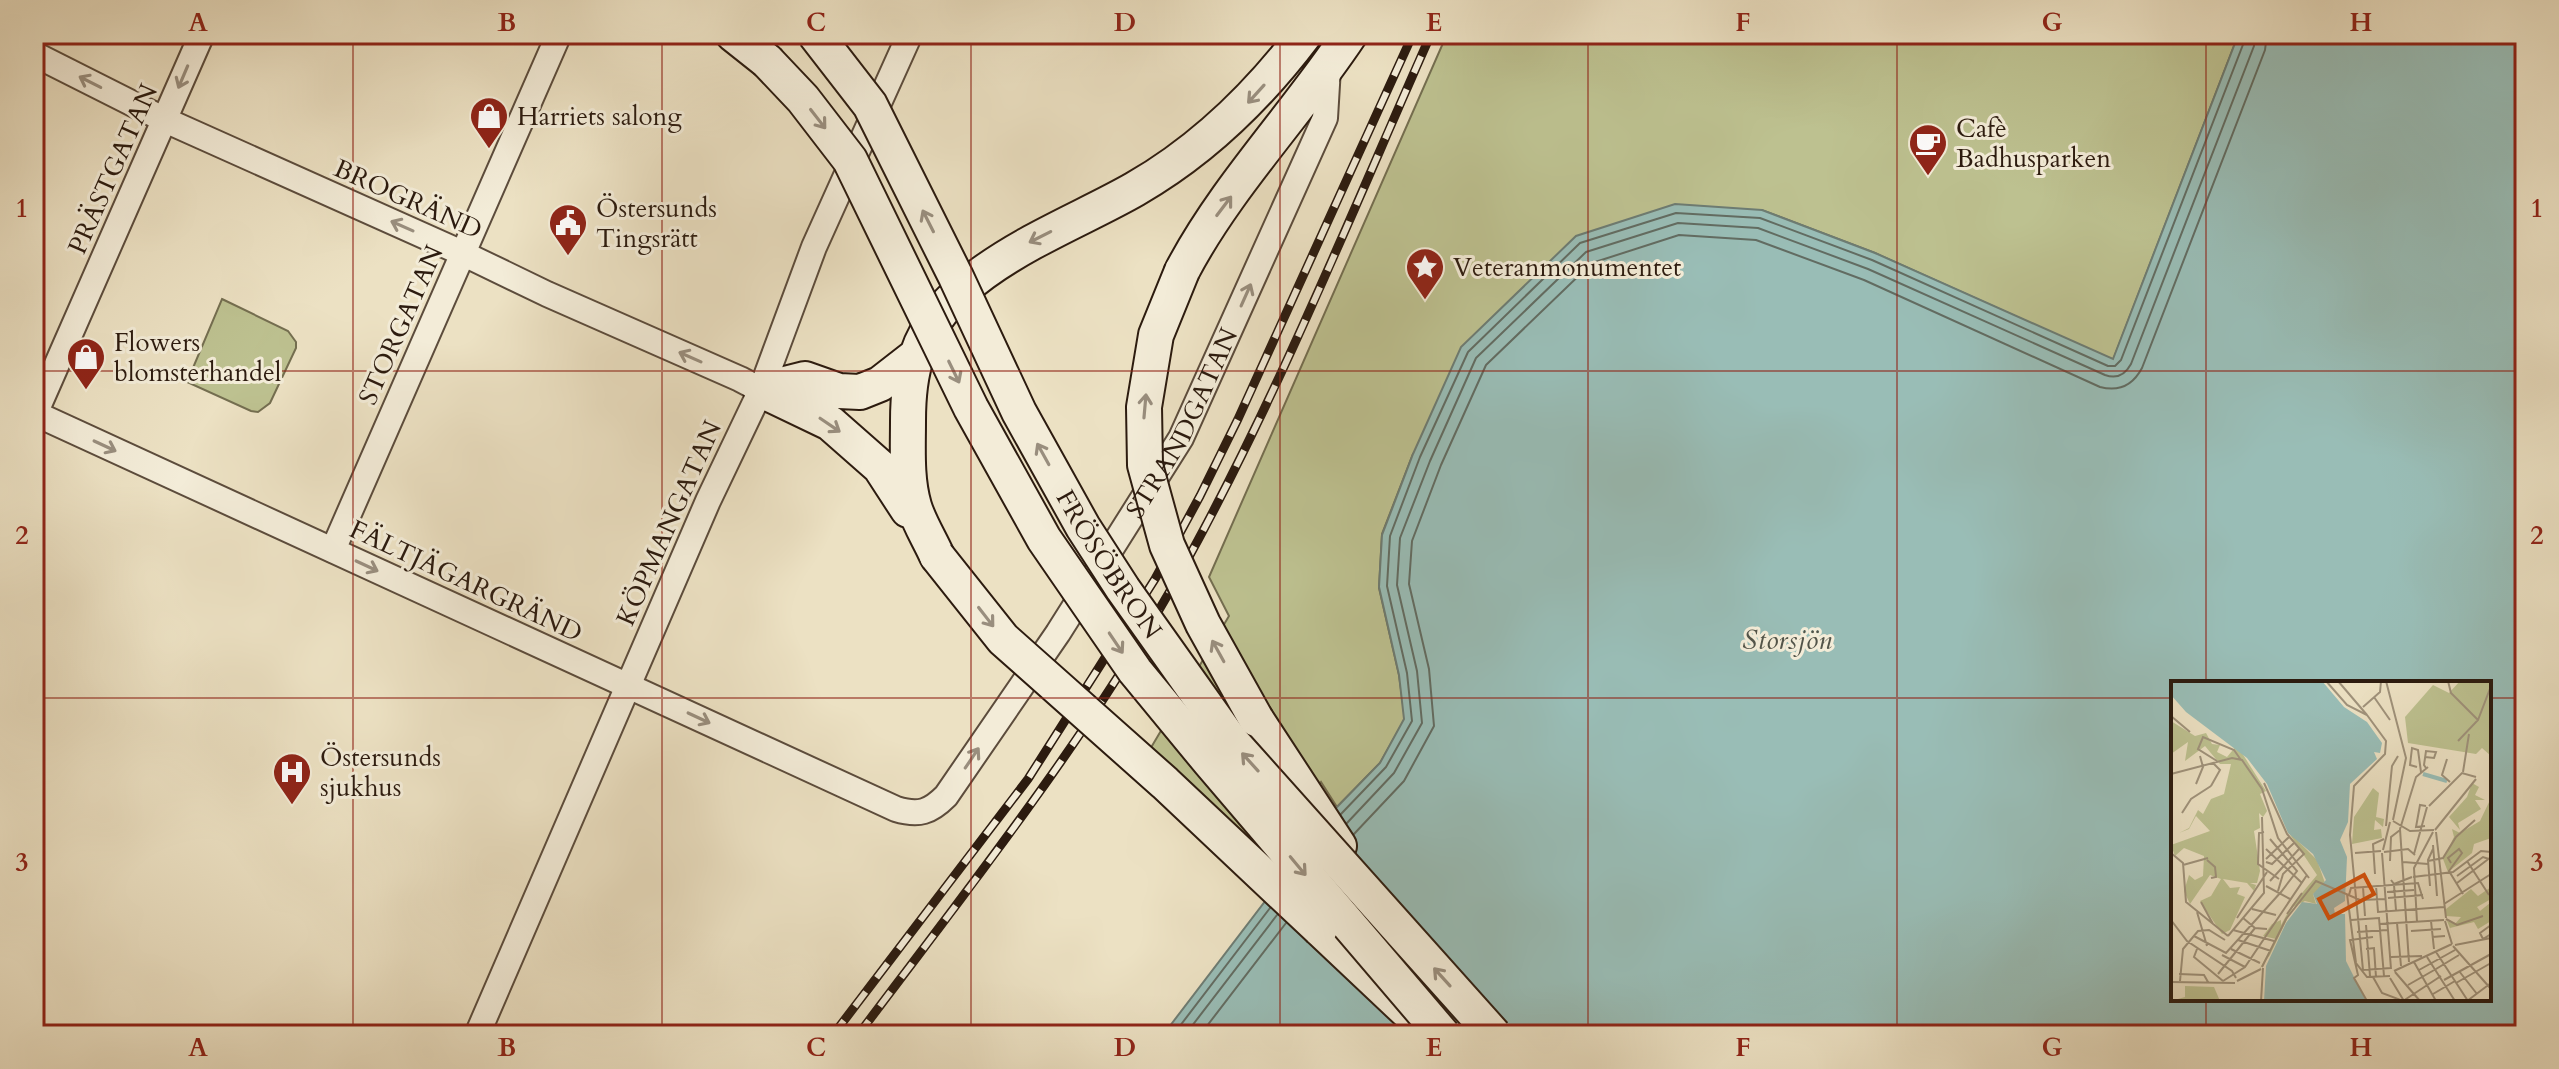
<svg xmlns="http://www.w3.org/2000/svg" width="2559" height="1069" viewBox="0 0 2559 1069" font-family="Cardo,serif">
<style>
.green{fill:#bdc190;stroke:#746e50;stroke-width:2}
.water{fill:#99bdb6;stroke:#6d7c73;stroke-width:2;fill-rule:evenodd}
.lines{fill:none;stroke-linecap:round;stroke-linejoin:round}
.shore{stroke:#626c62;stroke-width:2}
.street-casing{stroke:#5c4c3c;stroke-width:28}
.secondary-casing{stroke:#2c1b0f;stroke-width:38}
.street{stroke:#f3ecd8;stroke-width:24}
.secondary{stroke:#f3ecd8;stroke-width:34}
.rail-casing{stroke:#2c1b0f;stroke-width:9}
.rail{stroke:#f3ecd8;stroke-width:6;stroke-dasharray:18;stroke-linecap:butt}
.secondary-bridge-casing{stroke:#2c1b0f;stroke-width:38;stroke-linecap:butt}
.secondary-bridge{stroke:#f3ecd8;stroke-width:34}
.oneway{stroke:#998e7e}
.grid{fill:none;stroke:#8f2418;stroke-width:2;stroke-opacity:0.55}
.labels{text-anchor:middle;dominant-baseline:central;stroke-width:6;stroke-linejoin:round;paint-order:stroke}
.poi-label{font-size:26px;fill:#2c1b0f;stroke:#f3ecd8;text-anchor:start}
.street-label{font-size:26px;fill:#2c1b0f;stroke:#f3ecd8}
.water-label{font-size:28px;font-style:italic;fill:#525449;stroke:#f3ecd8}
.inset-river{fill:none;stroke:#99bdb6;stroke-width:4}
.inset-road{fill:none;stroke:#9f927b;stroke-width:2}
.view{fill:#d5530c;fill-opacity:0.15;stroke:#d5530c;stroke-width:4}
.inset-edge{fill:none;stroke:#2c1b0f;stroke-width:4}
.neatline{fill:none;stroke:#8f2418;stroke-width:3}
.grid-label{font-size:26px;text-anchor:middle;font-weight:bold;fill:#8f2418}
</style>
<rect width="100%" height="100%" fill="#ece1c3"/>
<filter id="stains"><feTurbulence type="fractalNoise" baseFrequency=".0025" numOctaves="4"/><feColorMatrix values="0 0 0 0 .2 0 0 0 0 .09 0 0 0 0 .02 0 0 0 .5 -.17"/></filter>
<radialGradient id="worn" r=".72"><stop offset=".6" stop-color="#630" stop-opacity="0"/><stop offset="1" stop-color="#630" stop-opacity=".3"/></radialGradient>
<!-- green -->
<path class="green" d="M 1447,34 L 2229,34 L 2237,38 L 2113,360 L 1875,253 L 1762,210 L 1413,454 L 1382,534 L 1379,588 L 1399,675 L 1405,719 L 1380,763 L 1337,807 L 1321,782 L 1262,860 L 1146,756 L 1229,616 L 1209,577 Z
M 222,299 L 288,331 L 296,342 L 296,348 L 270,403 L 258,412 L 251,411 L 187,382 Z"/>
<!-- water -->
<path class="water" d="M 2229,34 L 2525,34 L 2525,1035 L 1163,1035 L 1337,807 L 1380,763 L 1404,719 L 1399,675 L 1379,587 L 1382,535 L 1413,454 L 1461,347 L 1576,236 L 1675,204 L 1762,210 L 1875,253 L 2113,359 L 2237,38 ZM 2173,683 L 2489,683 L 2489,999 L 2173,999 Z"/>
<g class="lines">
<!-- shore -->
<path class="shore" d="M 1341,814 L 1386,767 L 1412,721 L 1407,673 L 1387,586 L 1390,536 L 1420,457 L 1468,352 L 1580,243 L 1676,213 L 1760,218 L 1872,260 L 2108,366 L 2115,366 L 2121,360 L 2244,42 L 2244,34
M 1347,823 L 1394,773 L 1422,723 L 1417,671 L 1397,585 L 1400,538 L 1430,461 L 1476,358 L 1586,252 L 1678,223 L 1758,228 L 1868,269 L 2105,375 C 2116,379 2125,375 2131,364 L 2254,46 L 2254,34
M 1354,834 L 1404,781 L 1434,726 L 1429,669 L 1409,584 L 1412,541 L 1441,465 L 1486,365 L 1592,263 L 1679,235 L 1756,240 L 1864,280 L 2100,387 C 2119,392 2133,385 2142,368 L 2265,50 L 2267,34
M 1173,1035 L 1270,908
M 1185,1035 L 1277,915
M 1200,1035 L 1286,923"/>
<!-- street casing -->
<g class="street-casing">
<g id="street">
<path d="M 34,54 L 165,120 L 462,253 L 547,294 L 740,379 L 761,390"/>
<path id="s1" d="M 34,413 L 896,809 C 919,816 930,812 946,796 L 1058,633 L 1181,438 L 1325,118 L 1328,68"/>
<path d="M 35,414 L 202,34"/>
<path d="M 333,550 L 559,34"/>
<path d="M 477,1035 L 708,501 L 761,390 L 814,247 L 910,34"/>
</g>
</g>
<!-- secondary casing -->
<g class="secondary-casing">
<path id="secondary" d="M 733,34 L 767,61
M 1182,271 C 1226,187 1297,114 1350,34
M 761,390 L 830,423 L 880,467 L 908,510
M 761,390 L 805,379 L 839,391 L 860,392 L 880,384 L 916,356
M 937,556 C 930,540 919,523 914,506 C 906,479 908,449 908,421 C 908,400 910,375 917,355 C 945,269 1064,230 1135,189 C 1203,150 1258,96 1305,34
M 1256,719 L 1339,846
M 1320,929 L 1407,1011"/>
</g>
<!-- street -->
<use href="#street" class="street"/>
<!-- secondary -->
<use href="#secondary" class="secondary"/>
<!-- rail casing -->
<g class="rail-casing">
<path id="rail" d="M 833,1035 L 1028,779 L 1155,579 L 1200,496 L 1238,419 L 1413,34
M 858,1035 C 967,890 1080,748 1170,591 C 1271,413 1348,221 1431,34"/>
</g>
<!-- rail -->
<use href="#rail" class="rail"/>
<!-- secondary-bridge casing -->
<g class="secondary-bridge-casing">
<g id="secondary-bridge">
<path id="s2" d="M 815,34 L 870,105 L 956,277 L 1019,412 L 1083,527 L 1123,589 L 1231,741 L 1494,1035"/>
<path d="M 767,61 L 803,99 L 850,160 L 971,408 L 1044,539 L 1135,671 L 1210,762 L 1443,1035"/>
<path d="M 1182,271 L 1156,335 L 1144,407 L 1145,465 L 1167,545 L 1203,624 L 1256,719"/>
<path d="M 937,556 L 1003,639 L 1165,783 L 1320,929"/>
</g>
</g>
<!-- secondary-bridge -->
<use href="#secondary-bridge" class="secondary-bridge"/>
</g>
<!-- one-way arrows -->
<defs><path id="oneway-shaft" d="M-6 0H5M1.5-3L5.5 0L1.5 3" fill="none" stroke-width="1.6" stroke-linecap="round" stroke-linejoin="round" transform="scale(2)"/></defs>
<g class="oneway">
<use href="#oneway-shaft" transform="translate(183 77) rotate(113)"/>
<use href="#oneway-shaft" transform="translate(90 82) rotate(-153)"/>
<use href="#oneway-shaft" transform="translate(1256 94) rotate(132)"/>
<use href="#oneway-shaft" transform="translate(818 119) rotate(52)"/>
<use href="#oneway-shaft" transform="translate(1224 206) rotate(-53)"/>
<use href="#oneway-shaft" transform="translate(928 221) rotate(-117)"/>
<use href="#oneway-shaft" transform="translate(402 226) rotate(-156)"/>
<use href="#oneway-shaft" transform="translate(1040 237) rotate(153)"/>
<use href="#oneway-shaft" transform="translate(1246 295) rotate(-66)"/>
<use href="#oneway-shaft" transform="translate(690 357) rotate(-156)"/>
<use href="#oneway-shaft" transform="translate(954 372) rotate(64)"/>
<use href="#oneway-shaft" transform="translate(1145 406) rotate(-85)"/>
<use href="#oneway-shaft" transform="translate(830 425) rotate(34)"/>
<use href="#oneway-shaft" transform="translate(105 446) rotate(25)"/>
<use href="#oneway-shaft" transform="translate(1043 454) rotate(-119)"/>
<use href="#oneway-shaft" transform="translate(367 566) rotate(25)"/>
<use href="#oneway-shaft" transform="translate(986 617) rotate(52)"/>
<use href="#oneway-shaft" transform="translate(1116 643) rotate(56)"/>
<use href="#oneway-shaft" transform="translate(1218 651) rotate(-119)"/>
<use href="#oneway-shaft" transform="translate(699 718) rotate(25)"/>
<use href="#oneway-shaft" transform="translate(972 758) rotate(-56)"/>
<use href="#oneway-shaft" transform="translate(1250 762) rotate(-132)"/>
<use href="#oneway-shaft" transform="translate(1298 866) rotate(50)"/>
<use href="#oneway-shaft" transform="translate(1442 977) rotate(-132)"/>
</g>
<!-- grid -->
<path class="grid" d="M 353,34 L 353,1035M 662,34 L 662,1035M 971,34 L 971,1035M 1280,34 L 1280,1035M 1588,34 L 1588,1035M 1897,34 L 1897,1035M 2206,34 L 2206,683M 34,371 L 2525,371M 34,698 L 2173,698M 2489,698 L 2525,698M 2206,999 L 2206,1035"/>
<!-- icons -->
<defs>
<g id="shop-pin" transform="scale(2)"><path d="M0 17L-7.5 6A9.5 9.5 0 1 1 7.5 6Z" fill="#8f2418" stroke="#f3ecd8"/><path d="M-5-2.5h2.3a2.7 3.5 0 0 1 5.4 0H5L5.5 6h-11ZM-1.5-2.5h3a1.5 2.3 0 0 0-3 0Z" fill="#fff"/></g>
<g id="cafe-pin" transform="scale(2)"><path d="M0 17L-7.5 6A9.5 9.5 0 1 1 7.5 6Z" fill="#8f2418" stroke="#f3ecd8"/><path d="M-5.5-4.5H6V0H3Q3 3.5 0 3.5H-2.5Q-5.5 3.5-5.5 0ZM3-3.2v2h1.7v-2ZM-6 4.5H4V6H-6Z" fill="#fff"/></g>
<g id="civic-pin" transform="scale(2)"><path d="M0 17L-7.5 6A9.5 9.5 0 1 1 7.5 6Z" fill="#8f2418" stroke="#f3ecd8"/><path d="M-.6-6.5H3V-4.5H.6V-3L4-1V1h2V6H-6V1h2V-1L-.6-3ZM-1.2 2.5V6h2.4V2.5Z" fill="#fff"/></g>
<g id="sight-pin" transform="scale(2)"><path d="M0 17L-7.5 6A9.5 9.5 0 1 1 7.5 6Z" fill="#8f2418" stroke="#f3ecd8"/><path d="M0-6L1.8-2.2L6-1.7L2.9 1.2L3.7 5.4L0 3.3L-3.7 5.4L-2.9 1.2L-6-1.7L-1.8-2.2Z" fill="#fff"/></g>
<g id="hospital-pin" transform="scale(2)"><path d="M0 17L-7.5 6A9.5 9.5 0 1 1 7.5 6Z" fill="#8f2418" stroke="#f3ecd8"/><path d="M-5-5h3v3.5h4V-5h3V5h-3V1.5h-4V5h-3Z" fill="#fff"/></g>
</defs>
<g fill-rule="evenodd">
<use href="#shop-pin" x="489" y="116"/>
<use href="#cafe-pin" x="1928" y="143"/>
<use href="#civic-pin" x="568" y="223"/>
<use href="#sight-pin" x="1425" y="267"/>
<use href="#shop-pin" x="86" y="357"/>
<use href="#hospital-pin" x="292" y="772"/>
</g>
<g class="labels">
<!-- poi labels -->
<g class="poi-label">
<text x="517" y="116">Harriets salong</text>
<text x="1956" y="128">Cafè<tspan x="1956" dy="30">Badhusparken</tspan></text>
<text x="596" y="208">Östersunds<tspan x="596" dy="30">Tingsrätt</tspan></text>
<text x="1453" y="267">Veteranmonumentet</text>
<text x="114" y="342">Flowers<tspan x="114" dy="30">blomsterhandel</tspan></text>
<text x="320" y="757">Östersunds<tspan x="320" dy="30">sjukhus</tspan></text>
</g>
<!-- street labels -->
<g class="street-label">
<text transform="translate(113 169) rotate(-66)">PRÄSTGATAN</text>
<text transform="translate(408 199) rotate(24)">BROGRÄND</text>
<text transform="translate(401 325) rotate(-66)">STORGATAN</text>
<text stroke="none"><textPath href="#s1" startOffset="1446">STRANDGATAN</textPath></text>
<text transform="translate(669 523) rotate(-66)">KÖPMANGATAN</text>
<text stroke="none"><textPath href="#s2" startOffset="608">FRÖSÖBRON</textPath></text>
<text transform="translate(466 581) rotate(25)">FÄLTJÄGARGRÄND</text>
</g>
<!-- water labels -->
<g class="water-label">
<text x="1787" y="640">Storsjön</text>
</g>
</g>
<!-- overview -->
<g transform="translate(2171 681)">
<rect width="320" height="320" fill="#ece1c3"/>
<path d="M 289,0 L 320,0 L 320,75 L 311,67 L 305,73 L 237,62 L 234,36 L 262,4 L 278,12 ZM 0,40 L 24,55 L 35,52 L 41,63 L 49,64 L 46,71 L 56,76 L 66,64 L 95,110 L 89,113 L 96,130 L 92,136 L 88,132 L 89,147 L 83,150 L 89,190 L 86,202 L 79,202 L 85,204 L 83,210 L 76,202 L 52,198 L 59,207 L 69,206 L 66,213 L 74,216 L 59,249 L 51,253 L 29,220 L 40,215 L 50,198 L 39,194 L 19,223 L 13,210 L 18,194 L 24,199 L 32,195 L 33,175 L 13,167 L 4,175 L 0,164 L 39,150 L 25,135 L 18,148 L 8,152 L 18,147 L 34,115 L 27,129 L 32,133 L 40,118 L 53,113 L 60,83 L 49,83 L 34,65 L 14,80 L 17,61 L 0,73 ZM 301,102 L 308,106 L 304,114 L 314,119 L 304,119 L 310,128 L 287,142 L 289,149 L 278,136 L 296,116 ZM 202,107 L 208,112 L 205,136 L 213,138 L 212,146 L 204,139 L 203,149 L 210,148 L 211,157 L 181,163 L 183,136 ZM 320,117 L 320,157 L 303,163 L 301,172 L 277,191 L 272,178 L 283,156 L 281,148 L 289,152 L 309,140 ZM 116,149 L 146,179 L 155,205 L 142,213 L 145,223 L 134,220 L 122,226 L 99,274 L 88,289 L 105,258 L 92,255 L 101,243 L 110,239 L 110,244 L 121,224 L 146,194 ZM 320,206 L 320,218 L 306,226 L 309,230 L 319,222 L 320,240 L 307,248 L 303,241 L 279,247 L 285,262 L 276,240 L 284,243 L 290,236 L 275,235 L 275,228 L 300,208 L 307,215 ZM 14,305 L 43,306 L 49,320 L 0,320 L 14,316 Z" fill="#bdc190"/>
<path d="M 0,0 L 151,0 L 173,26 L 196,41 L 211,62 L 209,72 L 203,71 L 206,78 L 179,103 L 177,141 L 169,159 L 176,176 L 174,220 L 163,227 L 164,233 L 174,233 L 175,280 L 195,320 L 93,320 L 95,285 L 115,242 L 131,221 L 146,223 L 142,213 L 155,199 L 142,173 L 117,152 L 96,103 L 76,77 L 15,31 L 0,14 Z" fill="#99bdb6"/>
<path class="inset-river" d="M 252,93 L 276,100"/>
<path class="inset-road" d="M 155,0 L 176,24 L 196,34 L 215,60 L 214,73 L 183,105 L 179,154 L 192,289 L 220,287M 167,0 L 196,34M 215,0 L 235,77 L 222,139M 277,0 L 280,12 L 307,39M 203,16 L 219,39M 192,26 L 209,11 L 210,0M 0,35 L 19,51M 287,60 L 307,39 L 320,5M 254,76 L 263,77 L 265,71 L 255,70 L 253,84 L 255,87M 276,78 L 271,94 L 279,101M 46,80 L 27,68 L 32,56 L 63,69 L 70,79M 246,86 L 239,84 L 241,67 L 247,69 L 250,91M 292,91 L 298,53M 0,93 L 61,77 L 71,79 L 91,108 L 107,157 L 138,197M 93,102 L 116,153 L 133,173 L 112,193 L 107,210M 25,103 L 32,86 L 29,75M 40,105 L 49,89 L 42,82M 258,125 L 291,92 L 305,96M 11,132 L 20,118 L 40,105M 222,140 L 239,150 L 263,149M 215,145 L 221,85 L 227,75M 254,145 L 245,146 L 249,124 L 255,125M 264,149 L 305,98M 93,151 L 88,152 L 87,183 L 108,198M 265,151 L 275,237M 262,164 L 266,215M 95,168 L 131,202M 212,169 L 219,141M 213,171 L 237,168 L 244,174M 0,172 L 12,182 L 15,221 L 57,255M 184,172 L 210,170M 211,172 L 220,288M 243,173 L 256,126M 95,178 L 118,156M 36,179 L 44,186 L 45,196 L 40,197M 219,180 L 220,156 L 229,149M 257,180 L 272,177 L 285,156 L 304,139M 296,180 L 318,214M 95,181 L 101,183 L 123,162M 232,181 L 257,183M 280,182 L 277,177 L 288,168 L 291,172 L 278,190 L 292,213M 12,184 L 37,177M 204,193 L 202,163 L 213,158M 286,195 L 312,176 L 318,178M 242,196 L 282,191 L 310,170 L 320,171M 220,199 L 223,203 L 241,196M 99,200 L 128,168M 286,202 L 320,176M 223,204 L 225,229M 95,205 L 119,218M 205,205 L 207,231 L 273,226M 259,205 L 257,179 L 262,168M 192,206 L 194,235M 216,211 L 243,209M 176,213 L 185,282 L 196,296 L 219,295M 178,214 L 180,207 L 247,202 L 252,218M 217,217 L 252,214M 30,221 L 42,243M 273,223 L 320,193M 81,228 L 105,234M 26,231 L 36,265M 116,233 L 131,212M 66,237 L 96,191M 72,237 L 84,247 L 96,248M 275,238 L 286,244 L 312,235M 0,239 L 16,260 L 61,290 L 65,297M 180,239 L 208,237 L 213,295M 260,240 L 263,268M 274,240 L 281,263M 246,241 L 243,187 L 262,151M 226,242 L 230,285M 208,243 L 273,239M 195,244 L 199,295M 320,244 L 309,252 L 312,258 L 320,253M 62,249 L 103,260M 240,250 L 270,248M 186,251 L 216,249M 23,255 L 55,272 L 110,211 L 126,190 L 99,158M 57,255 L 93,212 L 91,136M 261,256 L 274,255 L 261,256M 67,259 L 100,270M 284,264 L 320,257M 282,265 L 320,308M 26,268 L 23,276 L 52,300M 60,268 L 89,282M 195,268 L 203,267 L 205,296M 265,271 L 297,320M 51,274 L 74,286M 220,276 L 251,275M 256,276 L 284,320M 238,281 L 229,148 L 245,96 L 257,86M 243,281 L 265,320M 91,286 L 115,238 L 145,200 L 189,219 L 215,218M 265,288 L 288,274M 248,289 L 284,269M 223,290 L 281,263M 288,290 L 306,313M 224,291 L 249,320M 8,293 L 33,294 L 37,301M 47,293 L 84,247M 202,296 L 211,312 L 232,320 L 270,295M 219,297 L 233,320M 273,299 L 320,273M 9,300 L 12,268 L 27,250 L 38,249 L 54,259M 52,300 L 74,286 L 136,194M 66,300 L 90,288M 0,301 L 64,302M 285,302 L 320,282M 237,304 L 265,288M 262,313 L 284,300M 90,320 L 92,287M 196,320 L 183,297 L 187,294 L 179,259 L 202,256M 296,320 L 320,302"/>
<path class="view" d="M 193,194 L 203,213 L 158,237 L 148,218 Z"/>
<rect width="320" height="320" class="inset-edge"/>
</g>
<!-- margin -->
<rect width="2559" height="1069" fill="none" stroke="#ece1c3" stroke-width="88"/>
<rect x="44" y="44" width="2471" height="981" class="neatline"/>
<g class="grid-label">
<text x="198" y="31">A</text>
<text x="507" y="31">B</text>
<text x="816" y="31">C</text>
<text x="1125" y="31">D</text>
<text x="1434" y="31">E</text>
<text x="1743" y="31">F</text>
<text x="2052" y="31">G</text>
<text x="2361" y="31">H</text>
<text x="22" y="217">1</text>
<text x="2537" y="217">1</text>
<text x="22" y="544">2</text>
<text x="2537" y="544">2</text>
<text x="22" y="871">3</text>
<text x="2537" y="871">3</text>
<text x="198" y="1056">A</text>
<text x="507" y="1056">B</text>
<text x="816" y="1056">C</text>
<text x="1125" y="1056">D</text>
<text x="1434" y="1056">E</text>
<text x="1743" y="1056">F</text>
<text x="2052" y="1056">G</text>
<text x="2361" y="1056">H</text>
</g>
<rect width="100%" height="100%" filter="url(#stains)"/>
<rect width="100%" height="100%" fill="url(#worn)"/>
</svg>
